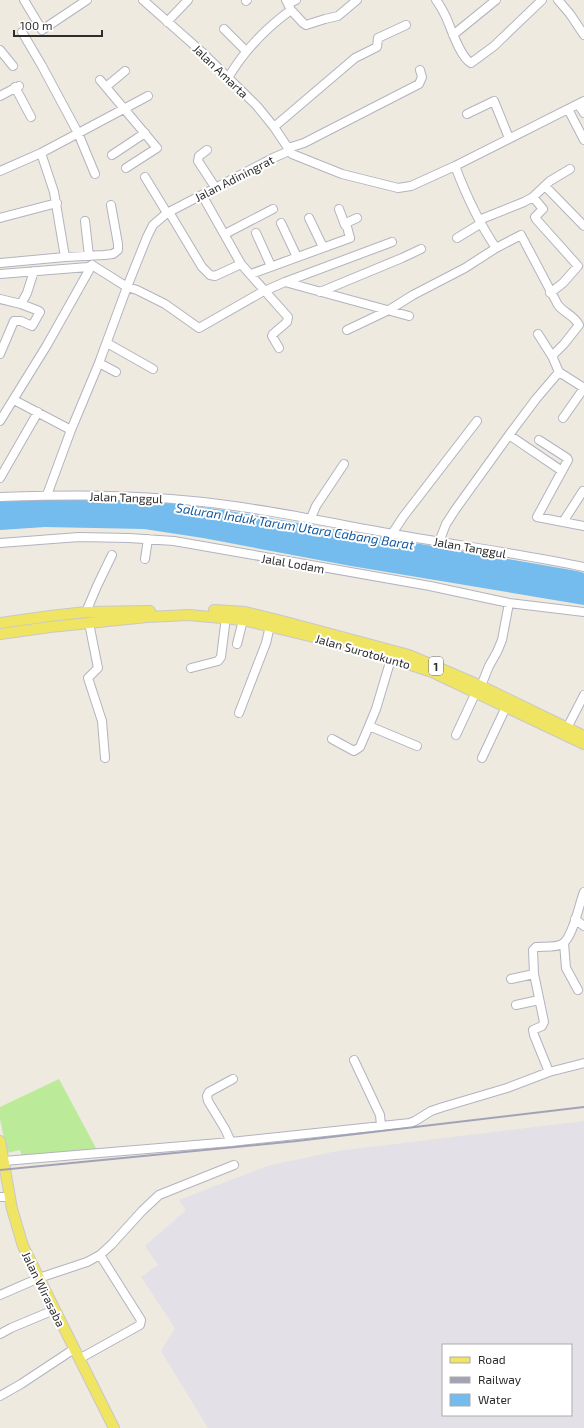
<svg xmlns="http://www.w3.org/2000/svg" width="584" height="1428" viewBox="0 0 584 1428" font-family="'Exo 2',sans-serif">
<style>
.industrial{fill:#e3e0e7;fill-rule:evenodd}
.pitch{fill:#bbeb99}
.water{fill:#74bbee}
.lines{fill:none;stroke-linecap:round;stroke-linejoin:round}
.minor-casing{stroke:#b3b3c0;stroke-width:10}
.major-casing{stroke:#c8c8c8;stroke-width:12}
.minor{stroke:#fff;stroke-width:8}
.major{stroke:#f0e562;stroke-width:10}
.rail{stroke:#a2a2b7;stroke-width:2}
.labels{text-anchor:middle;dominant-baseline:central;stroke-width:4;stroke-linejoin:round;paint-order:stroke}
.shield{fill:#fff;stroke:#6c6c6c;stroke-width:1}
.shield-label{font-size:11px;font-weight:bold;fill:#2d2d2d}
.street-label{font-size:12px;fill:#2d2d2d;stroke:#fff}
.water-label{font-size:13px;font-style:italic;fill:#0f579f;stroke:#fff}
</style>
<rect width="100%" height="100%" fill="#eeeae0"/>
<!-- industrial -->
<path class="industrial" d="M 584,1121 L 584,1428 L 208,1428 L 161,1351 L 175,1328 L 141,1277 L 158,1265 L 145,1246 L 186,1210 L 179,1200 L 267,1166 L 337,1151 ZM 443,1345 L 571,1345 L 571,1415 L 443,1415 Z"/>
<!-- pitch -->
<path class="pitch" d="M 59,1079 L 97,1150 L 22,1157 L 20,1150 L 7,1153 L 0,1119 L 0,1107 Z"/>
<!-- water -->
<path class="water" d="M 47,498 L 155,501 L 223,510 L 577,571 L 584,573 L 584,605 L 351,566 L 203,538 L 144,529 L 45,527 L 0,530 L 0,500 Z"/>
<g class="lines">
<!-- minor casing -->
<g class="minor-casing">
<path id="minor" d="M 24,0 L 42,30 L 87,0
M 143,0 L 203,53 L 257,106 L 274,127 L 292,154 L 342,174 L 398,188 L 411,186 L 455,166 L 584,101
M 286,0 L 291,10
M 436,0 C 440,5 443,11 446,17 C 451,28 460,57 471,63 L 494,46 L 542,0
M 558,0 L 570,14 L 584,35
M 246,1 L 247,0
M 288,4 L 296,0
M 167,22 L 188,0
M 224,29 L 246,51
M 22,32 L 42,66 L 78,133 L 95,174
M 453,35 L 496,0
M 0,50 L 13,66
M 228,78 C 244,51 266,28 291,10 L 303,23 L 306,25 L 325,19 L 338,16 L 357,0
M 100,80 L 157,148 L 126,168
M 107,86 L 125,71
M 15,87 L 31,117
M 0,96 L 19,86
M 578,104 L 584,113
M 568,109 L 584,140
M 467,114 L 494,101 L 509,138
M 274,127 L 355,58 L 377,47 L 378,38 L 406,25
M 288,148 L 304,143 L 419,84 L 422,77 L 420,70
M 207,150 L 199,156 L 198,161 L 215,187
M 41,153 L 54,192 L 65,257
M 112,155 L 145,133
M 0,171 L 41,153 L 148,96
M 145,177 L 167,213
M 545,186 L 584,226
M 202,195 L 241,264 L 288,317 L 287,322 L 273,334 L 272,336 L 279,348
M 533,197 L 543,209 L 535,217 L 536,219 L 578,266 L 563,283 L 550,293
M 339,209 L 345,225
M 169,212 L 202,267 L 210,275 L 215,276 L 241,264
M 0,218 L 57,203
M 309,218 L 323,247
M 479,220 L 524,202 L 533,197 L 550,181 L 570,169
M 85,221 L 89,256
M 281,223 L 297,257
M 256,233 L 271,266
M 225,234 L 273,209
M 457,238 L 480,224
M 0,263 L 65,257 L 104,255 L 113,254 L 118,250 L 118,244 L 111,205
M 92,265 L 127,287 L 137,290 L 165,304 L 199,328 L 262,292 L 285,282 L 409,316
M 0,274 L 88,267 L 92,265
M 251,274 L 350,238 L 346,223 L 357,218
M 285,282 L 392,242
M 320,292 L 402,258 L 421,249
M 0,299 L 21,304 L 39,311 L 40,312 L 32,326 L 21,321 L 14,321 L 0,354
M 21,304 L 27,293 L 34,271
M 347,330 L 389,310 L 413,295 L 465,268 L 496,248
M 538,334 L 552,356
M 107,343 L 153,369
M 99,363 L 116,372
M 559,372 L 584,388
M 14,400 L 71,430
M 563,418 L 584,388
M 0,421 L 47,345 L 92,265
M 509,435 L 562,471 L 537,517 L 584,526
M 539,440 L 567,458 L 568,460 L 562,471
M 0,478 L 38,412
M 47,495 L 71,430 L 99,363 L 127,287 L 147,237 L 153,225 L 167,213 L 273,158 L 289,151
M 0,497 C 64,495 129,494 193,501 C 263,508 331,523 399,535 C 461,546 523,554 584,567
M 311,518 L 316,506 L 344,464
M 563,522 L 583,491
M 392,534 L 403,517 L 477,421
M 439,542 L 446,524 L 455,510 L 509,435 L 536,399 L 559,372 L 552,356 L 564,344 L 579,325 C 574,315 564,313 558,305 L 521,235 L 496,248 C 479,223 466,195 455,166
M 0,543 L 79,537 L 129,538 L 174,541 L 430,586 L 509,603 L 584,612
M 145,559 L 148,539
M 86,612 L 97,586 L 112,555
M 89,623 L 98,668 L 88,678 L 102,721 L 105,758
M 237,644 L 243,620
M 191,668 L 218,661 L 221,657 L 226,617
M 481,686 L 489,666 L 497,652 L 502,640 L 509,603
M 239,713 L 266,643 L 270,626
M 369,726 L 417,746
M 567,728 L 584,695
M 456,735 L 476,692
M 332,739 L 354,751 L 360,747 L 369,726 L 376,709 L 391,659
M 482,758 L 506,707
M 575,919 L 584,926
M 564,943 L 566,968 L 578,990
M 511,979 L 534,974
M 516,1005 L 539,1000
M 354,1060 L 380,1115 L 381,1126
M 549,1072 L 534,1035 L 533,1030 L 542,1026 L 544,1022 L 534,974 L 533,950 L 536,947 C 543,946 556,948 562,944 C 573,938 579,904 584,892
M 231,1142 L 225,1129 L 208,1101 L 207,1096 L 209,1092 L 233,1079
M 4,1161 L 231,1142 L 410,1123 L 415,1121 L 431,1111 L 443,1107 L 507,1088 L 549,1072 L 584,1063
M 0,1197 L 9,1197
M 0,1295 L 39,1278 L 87,1262 L 100,1255 L 112,1244 L 142,1211 L 159,1195 L 234,1165
M 0,1334 L 11,1328 L 54,1310
M 79,1359 L 140,1325 L 141,1320 L 100,1255
M 0,1396 L 21,1384 L 74,1349"/>
</g>
<!-- major casing -->
<g class="major-casing">
<path id="major" d="M 214,610 L 245,612 L 278,620 L 409,655 L 435,666 L 481,686 L 584,736
M 0,623 L 50,616 L 86,612 L 150,611
M 0,634 L 50,627 L 147,617 L 189,615 L 243,620 L 326,640 L 402,662 L 432,672 L 584,744
M 0,1141 L 12,1209 L 23,1246 L 114,1428"/>
</g>
<!-- minor -->
<use href="#minor" class="minor"/>
<!-- major -->
<use href="#major" class="major"/>
<!-- rail -->
<path class="rail" d="M 0,1170 L 297,1141 L 584,1107"/>
</g>
<g class="labels">
<!-- shield labels -->
<rect class="shield" x="429" y="657" width="14" height="18" rx="3"/>
<g class="shield-label">
<text x="436" y="666">1</text>
</g>
<!-- street labels -->
<g class="street-label">
<text transform="translate(221 71) rotate(44)">Jalan Amarta</text>
<text transform="translate(234 178) rotate(-27)">Jalan Adiningrat</text>
<text transform="translate(126 497) rotate(2)">Jalan Tanggul</text>
<text transform="translate(470 547) rotate(10)">Jalan Tanggul</text>
<text transform="translate(293 563) rotate(10)">Jalal Lodam</text>
<text transform="translate(363 651) rotate(16)">Jalan Surotokunto</text>
<text transform="translate(44 1289) rotate(64)">Jalan Wirasaba</text>
</g>
<!-- water labels -->
<g class="water-label">
<text transform="translate(295 526) rotate(9)">Saluran Induk Tarum Utara Cabang Barat</text>
</g>
</g>
<!-- legend -->
<rect x="442" y="1344" width="130" height="72" fill="#ffffff" stroke="#ababab"/>
<rect x="450" y="1357" width="20" height="6" fill="#f0e562" stroke="#ababab"/>
<text x="478" y="1364" font-size="12" fill="#2d2d2d">Road</text>
<rect x="450" y="1377" width="20" height="6" fill="#a2a2b7" stroke="#ababab"/>
<text x="478" y="1384" font-size="12" fill="#2d2d2d">Railway</text>
<rect x="450" y="1394" width="20" height="12" fill="#74bbee" stroke="#ababab"/>
<text x="478" y="1404" font-size="12" fill="#2d2d2d">Water</text>
<!-- scale -->
<path d="M14 30v6h88v-6" fill="none" stroke="#2d2d2d" stroke-width="2"/>
<text x="20" y="30" font-size="12" fill="#2d2d2d" stroke="#ffffff" stroke-width="3" paint-order="stroke">100 m</text>
</svg>
